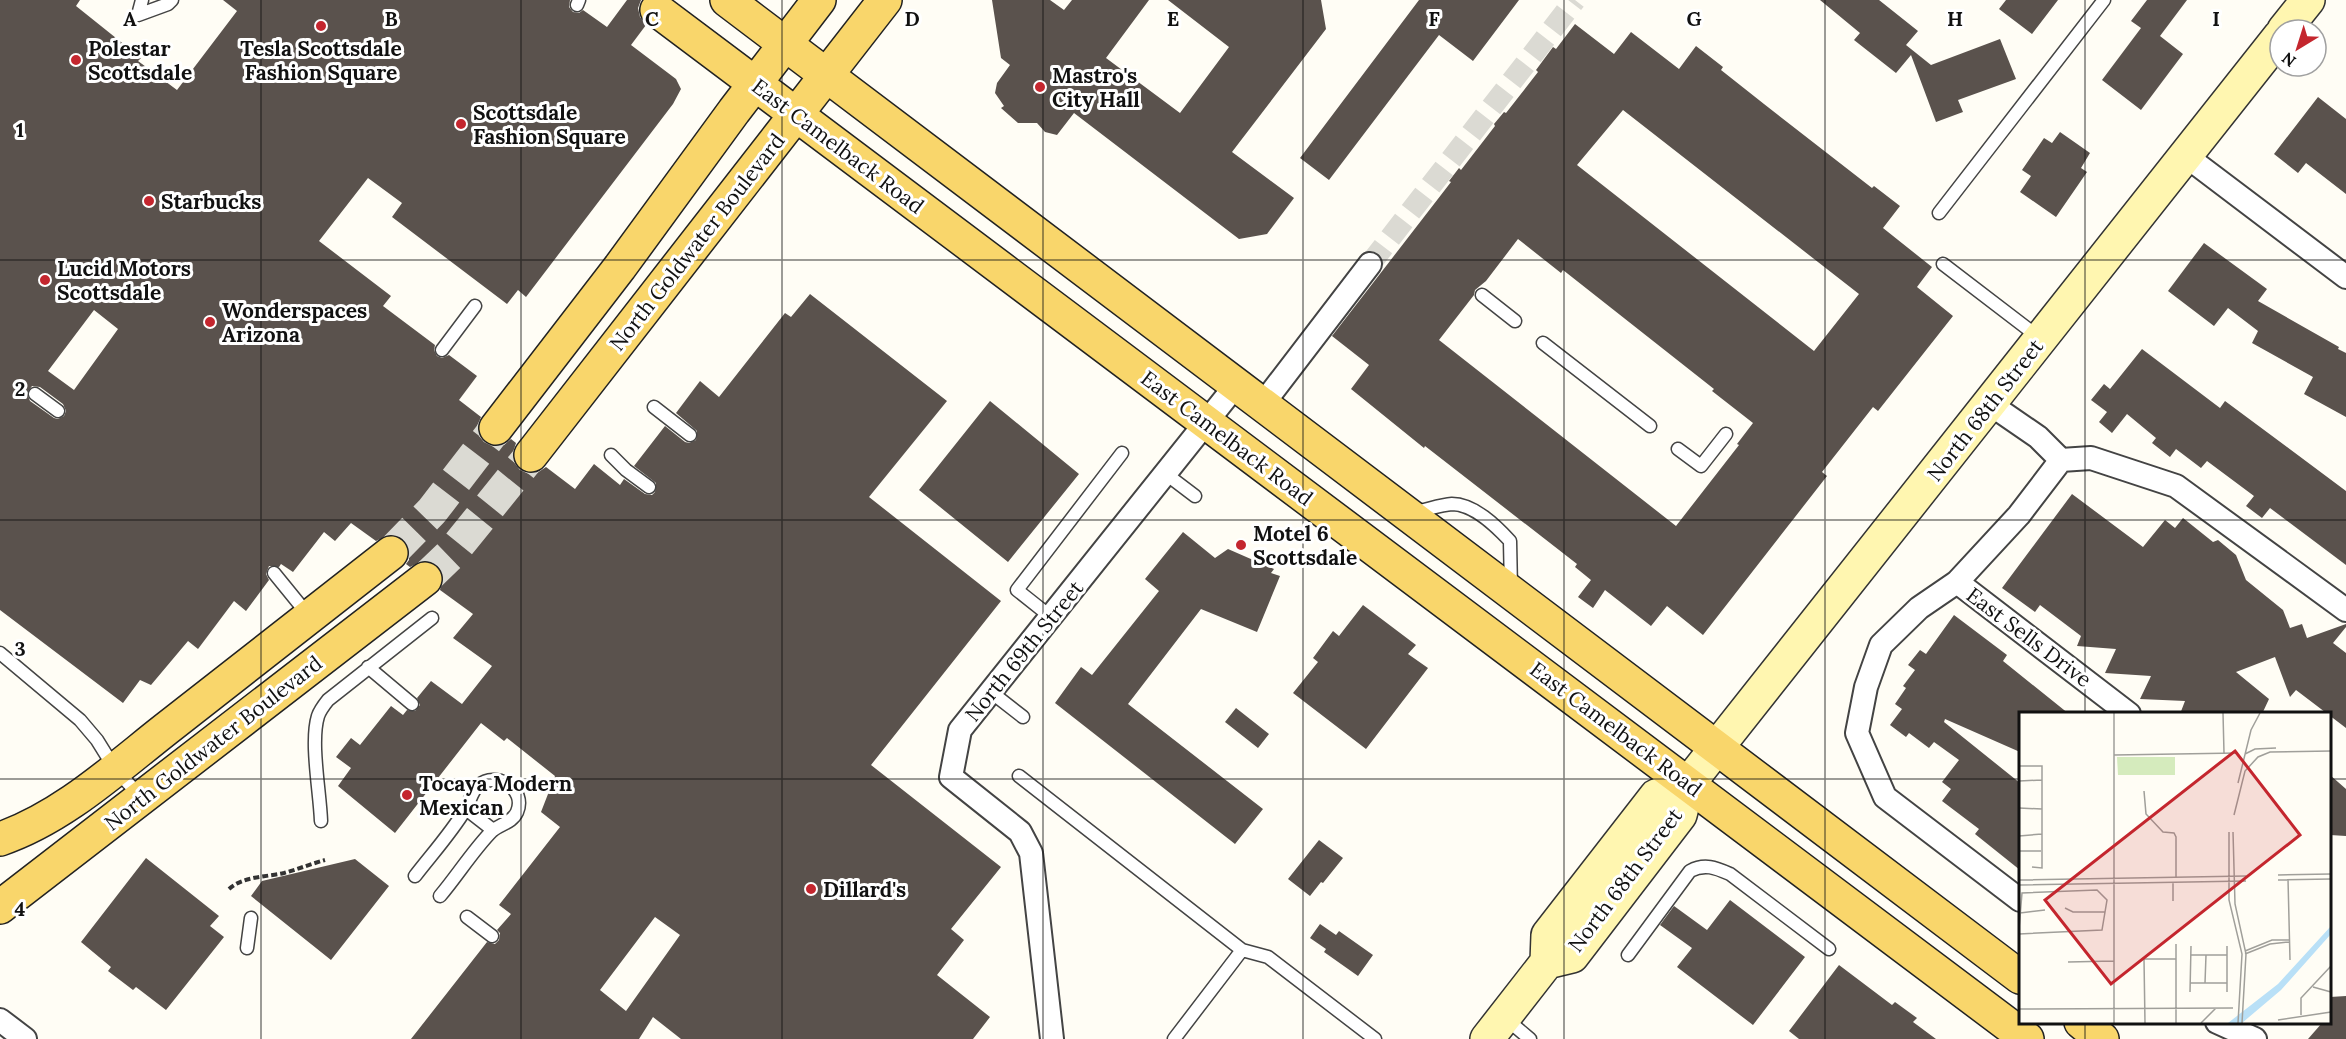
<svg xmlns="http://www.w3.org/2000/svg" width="2346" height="1039" viewBox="0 0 2346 1039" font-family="Lora,serif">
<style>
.building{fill:#5a524d;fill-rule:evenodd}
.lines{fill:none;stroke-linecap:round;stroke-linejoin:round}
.street-tunnel{stroke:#dbdad3;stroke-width:22;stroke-dasharray:22 11;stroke-linecap:butt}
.primary-tunnel{stroke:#dbdad3;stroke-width:33;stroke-dasharray:33 16;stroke-linecap:butt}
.lane-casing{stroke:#444;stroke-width:15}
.street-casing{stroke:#444;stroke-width:26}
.secondary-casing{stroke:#333;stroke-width:36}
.primary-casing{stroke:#222;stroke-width:36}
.path{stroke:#333;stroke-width:4;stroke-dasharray:6 3;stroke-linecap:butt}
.lane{stroke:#fff;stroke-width:12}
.street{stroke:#fff;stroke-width:22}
.secondary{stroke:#fff6b0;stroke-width:33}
.primary{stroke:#f9d66b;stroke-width:33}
.grid{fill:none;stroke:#111;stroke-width:1.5;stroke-opacity:0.55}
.poi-dot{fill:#c4262e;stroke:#fff;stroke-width:2}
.labels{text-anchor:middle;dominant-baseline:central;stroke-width:6;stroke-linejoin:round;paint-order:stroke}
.poi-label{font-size:21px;font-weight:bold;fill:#111;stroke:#fff;text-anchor:start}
.street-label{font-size:21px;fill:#111;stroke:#fff}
.inset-road{fill:none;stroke:#a09f9a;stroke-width:1.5}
.view{fill:#c4262e;fill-opacity:0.15;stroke:#c4262e;stroke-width:3}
.inset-edge{fill:none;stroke:#111;stroke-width:3}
.grid-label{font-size:20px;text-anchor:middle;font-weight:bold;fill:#111;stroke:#fff;stroke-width:6;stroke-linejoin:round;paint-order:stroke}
</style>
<rect width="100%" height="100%" fill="#fffdf5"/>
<!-- building -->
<path class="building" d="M 0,0 L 80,0 L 76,6 L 141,58 L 138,61 L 177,90 L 237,11 L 223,0 L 570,0 L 569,7 L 573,12 L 579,13 L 583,10 L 607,27 L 627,0 L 641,0 L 638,8 L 640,17 L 646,25 L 631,45 L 676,79 L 681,89 L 673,104 L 526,297 L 518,290 L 507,304 L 392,217 L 402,203 L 368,178 L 319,241 L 391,296 L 383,306 L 435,345 L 434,350 L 437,356 L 442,358 L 449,355 L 477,376 L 459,400 L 481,417 L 477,426 L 479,436 L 484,442 L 494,447 L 504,445 L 511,439 L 516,443 L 513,452 L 513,461 L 520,470 L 529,474 L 537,473 L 546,467 L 575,489 L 594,464 L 620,485 L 624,479 L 645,494 L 652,495 L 655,492 L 656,483 L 634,466 L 665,426 L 685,442 L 689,443 L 696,440 L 697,431 L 676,413 L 700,381 L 719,397 L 785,313 L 791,317 L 810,294 L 947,401 L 869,497 L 1001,601 L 871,765 L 1001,867 L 951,929 L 964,940 L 937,975 L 990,1017 L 973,1039 L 681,1039 L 653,1017 L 639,1039 L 411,1039 L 487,942 L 495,944 L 499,940 L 500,933 L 497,930 L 511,914 L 499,905 L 560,827 L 541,812 L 555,776 L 507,738 L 504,741 L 481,723 L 395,833 L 338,786 L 351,768 L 336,757 L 351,738 L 360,745 L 391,706 L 403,715 L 407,710 L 415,711 L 420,705 L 417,698 L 431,681 L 462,704 L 492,666 L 453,638 L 473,614 L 440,590 L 443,576 L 440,568 L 433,562 L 422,561 L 410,567 L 406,564 L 409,560 L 409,550 L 405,541 L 399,536 L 388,535 L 376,541 L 351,523 L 335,541 L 324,532 L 293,572 L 281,564 L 279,567 L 269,566 L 266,574 L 269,580 L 246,611 L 234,601 L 198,649 L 188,641 L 151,685 L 140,680 L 123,703 L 0,610 ZM 94,310 L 118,329 L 74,390 L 48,371 ZM 32,386 L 40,387 L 63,404 L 66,411 L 64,416 L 58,419 L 54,418 L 30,401 L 27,393 ZM 655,917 L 680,935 L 626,1011 L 600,990 Z
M 992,0 L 1050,0 L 1064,10 L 1072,0 L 1149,0 L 1106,58 L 1180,113 L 1229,47 L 1168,0 L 1321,0 L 1326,29 L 1232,152 L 1294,198 L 1267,234 L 1239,239 L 1074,113 L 1057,135 L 1045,132 L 1037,123 L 1018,123 L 1001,108 L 1004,106 L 995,93 L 997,83 L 1010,65 L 1001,58 Z
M 1419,0 L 1519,0 L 1473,61 L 1439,35 L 1329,180 L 1300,158 Z
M 1820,0 L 1879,0 L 1918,31 L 1906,45 L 1931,65 L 2000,39 L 2016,79 L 1958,100 L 1963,112 L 1936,122 L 1911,55 L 1896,73 L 1854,40 L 1860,33 Z
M 2006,0 L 2058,0 L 2032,34 L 1999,9 Z
M 2147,0 L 2187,0 L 2160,36 L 2183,54 L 2141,110 L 2102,80 L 2141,28 L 2131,21 Z
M 1575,24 L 1614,54 L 1631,32 L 1679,69 L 1696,46 L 1723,67 L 1721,70 L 1764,104 L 1872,188 L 1874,186 L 1900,206 L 1883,228 L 1932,267 L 1917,287 L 1953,316 L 1878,411 L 1873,407 L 1822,472 L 1827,476 L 1703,635 L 1667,606 L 1651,626 L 1605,590 L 1593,608 L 1578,597 L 1591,580 L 1575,567 L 1577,564 L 1425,446 L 1424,448 L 1351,389 L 1369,365 L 1332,336 L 1451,182 L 1449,181 L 1459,168 L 1461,170 L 1495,126 L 1494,124 L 1504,112 L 1506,113 L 1538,72 L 1536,70 L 1553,47 L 1556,49 ZM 1623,110 L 1859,294 L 1814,351 L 1577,165 ZM 1518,239 L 1561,273 L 1563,270 L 1714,389 L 1712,391 L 1753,423 L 1737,444 L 1739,445 L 1676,526 L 1439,340 L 1474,295 L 1475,290 L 1486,281 Z
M 2318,97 L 2346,119 L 2346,194 L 2306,163 L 2298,173 L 2274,154 Z
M 2060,132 L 2090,153 L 2081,168 L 2087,172 L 2056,217 L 2020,192 L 2031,176 L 2022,170 L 2044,138 L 2052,143 Z
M 2204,243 L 2267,289 L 2258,301 L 2339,347 L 2338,349 L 2346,353 L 2346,417 L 2304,394 L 2313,377 L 2252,343 L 2258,331 L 2228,308 L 2214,326 L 2168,291 Z
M 2142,349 L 2220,408 L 2225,401 L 2346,491 L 2346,565 L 2270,508 L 2262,518 L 2246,506 L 2254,496 L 2207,461 L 2201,468 L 2176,449 L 2170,457 L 2152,443 L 2156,438 L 2127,414 L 2112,433 L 2099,422 L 2107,412 L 2091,400 L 2104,384 L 2110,389 Z
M 990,401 L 1079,474 L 1008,562 L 919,490 Z
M 2072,494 L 2143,547 L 2165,520 L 2175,528 L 2183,518 L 2213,542 L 2218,540 L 2236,555 L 2246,580 L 2283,610 L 2290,628 L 2302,624 L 2307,638 L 2346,624 L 2346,627 L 2333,643 L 2346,653 L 2346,728 L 2296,690 L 2290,697 L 2275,657 L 2236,672 L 2269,699 L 2262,714 L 2180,714 L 2185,701 L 2140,699 L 2151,676 L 2105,673 L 2116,649 L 2077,646 L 2081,636 L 2040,605 L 2035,612 L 2002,588 Z
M 1183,532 L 1215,558 L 1228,549 L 1274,569 L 1271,573 L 1280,576 L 1257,632 L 1201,609 L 1128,704 L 1263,809 L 1235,844 L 1055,703 L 1081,667 L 1092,675 L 1159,591 L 1145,579 Z
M 1363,605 L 1416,645 L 1408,654 L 1428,668 L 1366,749 L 1293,693 L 1318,662 L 1313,658 L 1333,631 L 1339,636 Z
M 1954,615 L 2007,655 L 2003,661 L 2069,714 L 2020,714 L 2020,752 L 1945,719 L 1944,722 L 2020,783 L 2020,870 L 1975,834 L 1979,829 L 1942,801 L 1951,789 L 1942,782 L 1959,760 L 1934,742 L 1929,748 L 1909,733 L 1906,737 L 1890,725 L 1902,709 L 1895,704 L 1906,688 L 1903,686 L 1915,670 L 1908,665 L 1920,650 L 1926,654 Z
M 1236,708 L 1269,734 L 1258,748 L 1225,722 Z
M 2330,775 L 2346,789 L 2346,836 L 2330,835 Z
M 1319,840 L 1343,858 L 1323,883 L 1321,882 L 1310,896 L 1288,879 Z
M 146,858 L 219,916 L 210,926 L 224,937 L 166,1010 L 136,987 L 133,990 L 108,971 L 111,967 L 81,942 Z
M 355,859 L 389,886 L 331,960 L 251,896 L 262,881 Z
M 1730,900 L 1805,957 L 1753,1025 L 1677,967 L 1692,948 L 1660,925 L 1674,906 L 1707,930 Z
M 1320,924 L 1336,935 L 1339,931 L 1373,955 L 1358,976 L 1324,952 L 1326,949 L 1310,938 Z
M 1839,965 L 1892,1005 L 1895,1002 L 1917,1018 L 1913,1022 L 1936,1039 L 1799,1039 L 1789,1031 Z
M 2346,996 L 2346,1039 L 2308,1039 L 2322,1023 L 2330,1023 L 2330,997 Z"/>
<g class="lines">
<!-- street-tunnel -->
<path class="street-tunnel" d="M 1370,264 L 1575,0"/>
<!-- primary-tunnel -->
<path class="primary-tunnel" d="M 391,553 L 432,511 L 496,428
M 425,579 L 451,554 L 531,455"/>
<!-- lane casing -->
<g class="lane-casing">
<path id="lane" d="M 577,5 L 579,0
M 138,15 L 168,4 L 172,0
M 138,15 L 142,0
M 1939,213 L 2104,0
M 1943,264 L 2041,339
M 1482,295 L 1515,321
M 1543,343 L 1650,426
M 442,350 L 475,306
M 35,394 L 58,411
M 654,407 L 690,435
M 1678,449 L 1701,466 L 1726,434
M 611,455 L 626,470 L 649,487
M 1166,474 L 1195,496
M 1414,512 C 1426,510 1440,505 1452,504 C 1474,504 1496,526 1510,541 L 1511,589
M 274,573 L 309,616
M 1051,617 L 1017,590 L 1122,453
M 0,653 L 80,720 L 97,740 L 115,769 L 141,797
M 368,667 L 412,704
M 991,692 L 1023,717
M 1019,776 L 1242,950
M 466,809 L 493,830
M 321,821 C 320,792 310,742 318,716 C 320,710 324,705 328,700 L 432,618
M 415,876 C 432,854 451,833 465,810 C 470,802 471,792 478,786 C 496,770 527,789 517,812 C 512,823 500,824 492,831 C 474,849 457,876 440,896
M 467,917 L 492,936
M 247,948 L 251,918
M 1628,955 L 1690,871 C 1705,863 1716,868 1730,874 L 1829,949
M 1505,1018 L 1530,1039
M 1174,1039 L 1242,950 L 1268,957 L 1375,1039"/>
</g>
<!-- street casing -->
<g class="street-casing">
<path id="street" d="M 2186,156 L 2346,277
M 1990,404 L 2038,437 L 2061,460
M 1262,405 L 1370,264
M 1957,582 L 2129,714
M 2020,900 L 1885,797 L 1857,733 L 1866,687 L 1881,645 L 1919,608 L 1957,582 L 2019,515 L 2061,460 L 2091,458 L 2176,486 L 2346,610
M 0,1020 L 25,1039
M 2217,1022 L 2255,1039
M 1052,1039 L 1031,853 L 1020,832 L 951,777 L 960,730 L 1236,385"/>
</g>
<!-- secondary casing -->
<g class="secondary-casing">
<path id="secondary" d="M 2284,30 L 2308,0
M 1547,962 L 1572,956 L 1680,815 L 1688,784 L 2280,36
M 1487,1039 L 1547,962 L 1548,935 L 1656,796 L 1688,784"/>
</g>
<!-- primary casing -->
<g class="primary-casing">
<path id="primary" d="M 727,0 L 2020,977
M 657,10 L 2027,1039
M 496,428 L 620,267 L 734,111 L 819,0
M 531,455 L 885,0
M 0,839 C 62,818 115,769 166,729 C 241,670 316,611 391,553
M 0,907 L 425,579
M 2081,1022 L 2102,1039"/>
</g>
<!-- path -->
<path class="path" d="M 229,889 C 243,876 267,877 284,873 C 298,869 311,864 325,860"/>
<!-- lane -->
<use href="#lane" class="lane"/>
<!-- street -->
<use href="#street" class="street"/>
<!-- secondary -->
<use href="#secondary" class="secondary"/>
<!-- primary -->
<use href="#primary" class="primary"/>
</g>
<!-- grid -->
<path class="grid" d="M 261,0 L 261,1039M 521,0 L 521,1039M 782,0 L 782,1039M 1043,0 L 1043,1039M 1303,0 L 1303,1039M 1564,0 L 1564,1039M 1825,0 L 1825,1039M 2085,0 L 2085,714M 0,260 L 2346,260M 0,520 L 2346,520M 0,779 L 2020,779M 2330,779 L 2346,779M 2085,1022 L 2085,1039"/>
<!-- markers -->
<g class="poi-dot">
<circle cx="321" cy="26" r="6"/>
<circle cx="76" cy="60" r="6"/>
<circle cx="1040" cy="87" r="6"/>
<circle cx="461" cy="124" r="6"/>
<circle cx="149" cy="201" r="6"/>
<circle cx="45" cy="280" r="6"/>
<circle cx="210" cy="322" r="6"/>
<circle cx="1241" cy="545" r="6"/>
<circle cx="407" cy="795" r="6"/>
<circle cx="811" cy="889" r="6"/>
</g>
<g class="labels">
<!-- poi labels -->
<g class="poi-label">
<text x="88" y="48">Polestar<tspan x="88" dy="24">Scottsdale</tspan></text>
<text x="321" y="48" text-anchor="middle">Tesla Scottsdale<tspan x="321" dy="24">Fashion Square</tspan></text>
<text x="1052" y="75">Mastro's<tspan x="1052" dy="24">City Hall</tspan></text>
<text x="473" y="112">Scottsdale<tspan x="473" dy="24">Fashion Square</tspan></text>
<text x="161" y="201">Starbucks</text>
<text x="57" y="268">Lucid Motors<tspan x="57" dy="24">Scottsdale</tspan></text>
<text x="222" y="310">Wonderspaces<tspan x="222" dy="24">Arizona</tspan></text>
<text x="1253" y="533">Motel 6<tspan x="1253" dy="24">Scottsdale</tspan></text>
<text x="419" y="783">Tocaya Modern<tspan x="419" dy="24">Mexican</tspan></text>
<text x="823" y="889">Dillard's</text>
</g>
<!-- street labels -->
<g class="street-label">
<text transform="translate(838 146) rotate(37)">East Camelback Road</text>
<text transform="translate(697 242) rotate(-52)">North Goldwater Boulevard</text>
<text transform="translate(1985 410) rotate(-52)">North 68th Street</text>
<text transform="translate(1227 438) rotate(37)">East Camelback Road</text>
<text transform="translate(2029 637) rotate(37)">East Sells Drive</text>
<text transform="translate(1024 651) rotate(-51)">North 69th Street</text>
<text transform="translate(1616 729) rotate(37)">East Camelback Road</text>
<text transform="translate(213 743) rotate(-38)">North Goldwater Boulevard</text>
<text transform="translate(1625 880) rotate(-53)">North 68th Street</text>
</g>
</g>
<!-- overview -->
<g transform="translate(2019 712)">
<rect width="312" height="312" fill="#fffdf5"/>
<path d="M 98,45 L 156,45 L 156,63 L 99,63 Z" fill="#d5ebbd"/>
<path d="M 312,214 L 312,222 L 262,278 L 223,311 L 209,311 L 259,272 Z" fill="#b9e0f7"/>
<path class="inset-road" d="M 95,1 L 95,167M 204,1 L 205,41M 226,42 L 236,37 L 257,36M 95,43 L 219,41M 0,54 L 23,54 L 23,156 L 13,155M 0,69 L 23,68M 219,71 L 232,18 L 241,1M 125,79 L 127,102 L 144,120 L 155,121 L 157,125 L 157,165M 0,96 L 23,97M 215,103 L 226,59 L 239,45 L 251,40 L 312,39M 210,120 L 210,188 L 223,242 L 219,311M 214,120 L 216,192 L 227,242 L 223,311M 0,124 L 23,122M 0,139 L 22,139M 259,163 L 312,162M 269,167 L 271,248M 0,168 L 227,164M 259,168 L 312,167M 154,170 L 154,189M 0,173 L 227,169M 46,196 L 54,200 L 86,200M 1,201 L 26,198M 0,217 L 3,181 L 78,178 L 88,188 L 83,218 L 0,222M 226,239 L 253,228 L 271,228M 226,242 L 251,232 L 270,230M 172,243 L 208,243M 49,250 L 95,249M 171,271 L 208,271M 186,271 L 187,243M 294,275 L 312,280M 171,280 L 172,234M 208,280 L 208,234M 0,297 L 214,296M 282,303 L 282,286 L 312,254M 259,308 L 312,300M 95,311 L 95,143M 126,311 L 125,247 L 157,247M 157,311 L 157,232M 182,311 L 197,296"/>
<path class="view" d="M 216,39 L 281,123 L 92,272 L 26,188 Z"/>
<rect width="312" height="312" class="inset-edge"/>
</g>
<g class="grid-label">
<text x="130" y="26">A</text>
<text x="391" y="26">B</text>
<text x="652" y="26">C</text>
<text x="912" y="26">D</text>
<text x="1173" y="26">E</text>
<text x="1434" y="26">F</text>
<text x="1694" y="26">G</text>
<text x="1955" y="26">H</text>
<text x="2216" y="26">I</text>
<text x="20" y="137">1</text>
<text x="20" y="396">2</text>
<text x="20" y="656">3</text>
<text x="20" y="916">4</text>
</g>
<!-- north arrow -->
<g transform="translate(2298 48) rotate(218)"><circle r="28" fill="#ffffff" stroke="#a0a0a0" stroke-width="1.5"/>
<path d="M0-4.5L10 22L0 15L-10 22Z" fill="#c4262e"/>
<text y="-9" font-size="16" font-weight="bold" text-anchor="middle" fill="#111111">N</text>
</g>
</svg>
